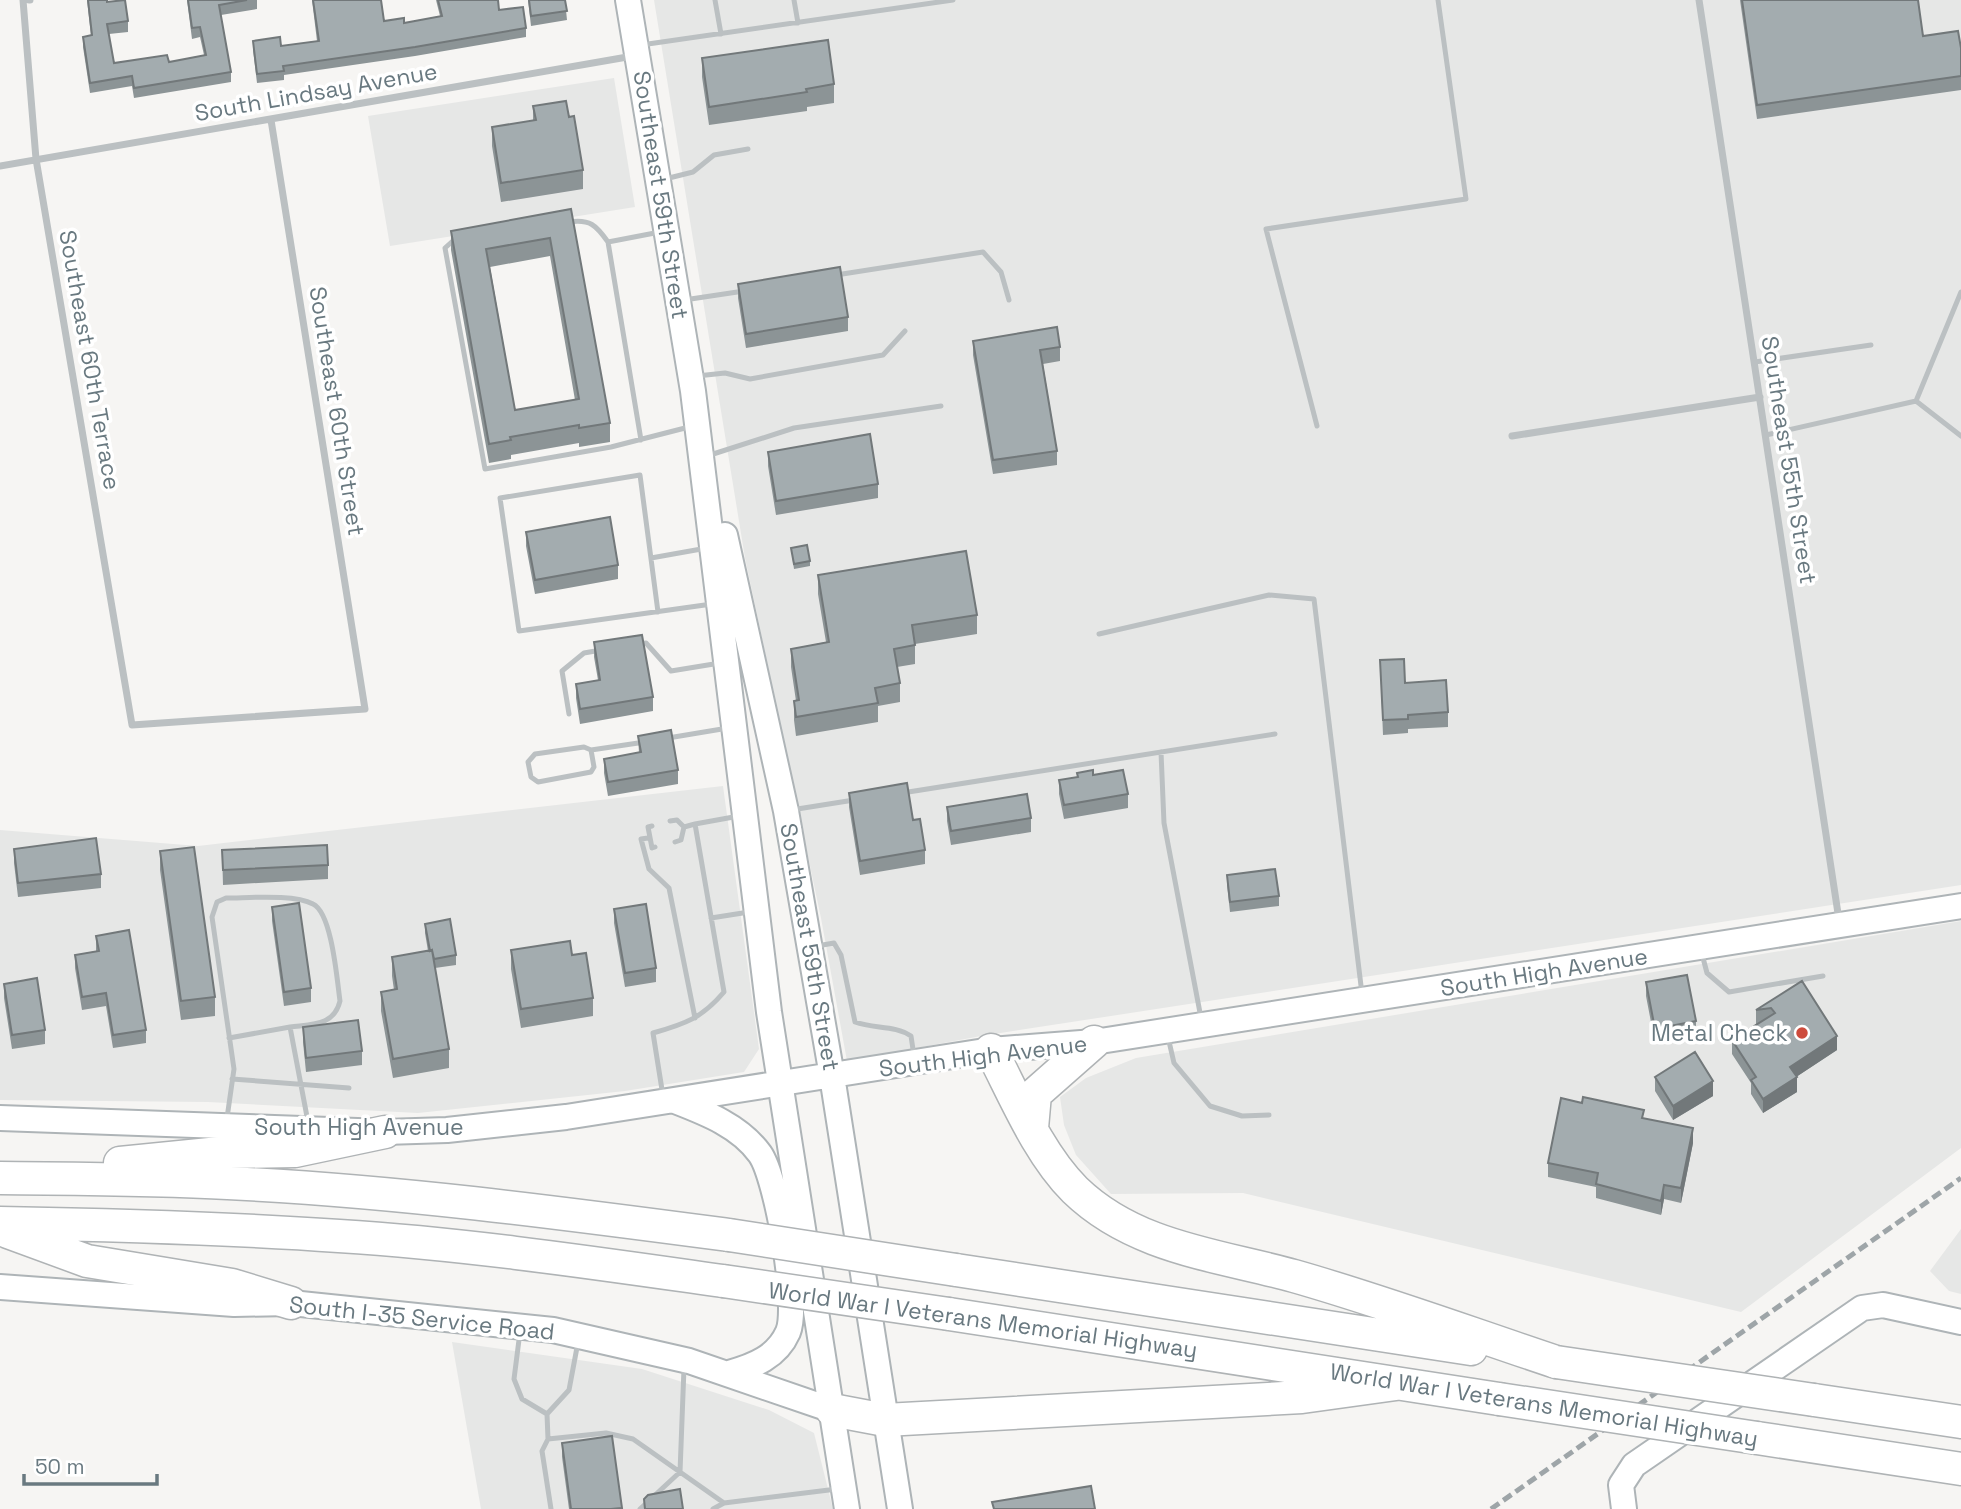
<svg xmlns="http://www.w3.org/2000/svg" width="1961" height="1509" viewBox="0 0 1961 1509" font-family="'Space Grotesk',sans-serif">
<style>
.built{fill:#e6e7e6}
.lines{fill:none;stroke-linecap:round;stroke-linejoin:round}
.secondary-casing{stroke:#aeb4b7;stroke-width:28}
.highway-casing{stroke:#afb3b5;stroke-width:35}
.lane{stroke:#bbc0c2;stroke-width:5}
.street{stroke:#bbc0c2;stroke-width:7}
.secondary{stroke:#fff;stroke-width:24}
.highway{stroke:#fff;stroke-width:32}
.rail{stroke:#9ea5a8;stroke-width:5;stroke-dasharray:10 5;stroke-linecap:butt}
.highway-bridge-casing{stroke:#afb3b5;stroke-width:35;stroke-linecap:butt}
.highway-bridge{stroke:#fff;stroke-width:32}
.wall{fill:#8c9496;fill-rule:evenodd}
.shaded-wall{fill:#72787a}
.building{fill:#a3acaf;stroke:#72787a;stroke-width:2;fill-rule:evenodd}
.poi-dot{fill:#cd4b3c;stroke:#fff;stroke-width:2.5}
.labels{text-anchor:middle;dominant-baseline:central;stroke-width:7;stroke-linejoin:round;paint-order:stroke}
.street-label{font-size:23px;fill:#697980;stroke:#fff}
.poi-label{font-size:23px;fill:#697980;stroke:#fff;text-anchor:end}
</style>
<rect width="100%" height="100%" fill="#f6f5f3"/>
<!-- built -->
<path class="built" d="M 654,0 L 1961,0 L 1961,885 L 981,1036 L 847,1061 L 821,918 L 745,558 Z
M 614,78 L 635,207 L 390,246 L 368,116 Z
M 723,786 L 759,1049 L 744,1072 L 625,1091 L 418,1113 L 208,1102 L 0,1100 L 0,830 L 198,846 Z
M 1961,921 L 1961,1148 L 1741,1312 L 1243,1193 L 1111,1194 L 1076,1155 L 1064,1125 L 1060,1097 L 1086,1078 L 1136,1058 Z
M 1961,1229 L 1961,1294 L 1949,1291 L 1930,1271 Z
M 452,1342 L 642,1369 L 769,1410 L 814,1433 L 833,1509 L 481,1509 Z"/>
<g class="lines">
<!-- secondary casing -->
<g class="secondary-casing">
<path id="secondary" d="M 628,0 L 693,391 L 769,1012 L 847,1509
M 725,535 L 786,811 L 832,1076 L 900,1509
M 675,1101 C 706,1113 740,1126 760,1154 C 777,1178 799,1306 788,1332 C 777,1357 754,1366 729,1373
M 0,1118 L 385,1132 L 447,1130 L 566,1117 L 991,1050 L 1094,1042 L 1961,906
M 0,1287 L 234,1304 L 291,1303 L 553,1330 L 689,1361 L 832,1410
M 1624,1509 L 1621,1485 L 1634,1465 L 1862,1308 L 1883,1305 L 1961,1322"/>
</g>
<!-- highway casing -->
<g class="highway-casing">
<path id="highway" d="M 991,1050 C 1015,1096 1038,1153 1075,1190 C 1135,1248 1218,1255 1294,1276 C 1382,1301 1469,1333 1556,1362
M 1032,1128 L 1035,1094 L 1094,1042
M 120,1163 L 230,1152 L 295,1151 L 385,1132
M 0,1178 C 76,1179 152,1179 228,1183 C 396,1191 562,1213 729,1235
M 0,1223 C 113,1225 226,1228 339,1236 C 467,1244 595,1263 723,1281
M 8,1232 L 87,1261 L 232,1285 L 291,1303
M 956,1270 L 1471,1349
M 949,1314 L 1499,1399
M 1814,1400 L 1961,1422
M 832,1410 L 885,1420 L 1302,1397 L 1396,1384
M 1757,1438 L 1961,1469"/>
</g>
<!-- lane -->
<path class="lane" d="M 715,0 L 721,34
M 794,0 L 798,23
M 641,45 L 953,0
M 665,179 L 693,172 L 714,155 L 748,149
M 569,222 C 590,219 596,225 608,242 L 660,232
M 455,239 L 445,248 L 485,469 L 611,447 L 689,427
M 608,242 L 641,440
M 836,275 L 983,252 L 1001,272 L 1009,300
M 684,300 L 744,291
M 1755,362 L 1871,345
M 697,376 L 725,373 L 750,379 L 883,355 L 905,331
M 1916,401 L 1961,436
M 1317,426 L 1266,229 L 1466,199 L 1438,0
M 1766,435 L 1916,401 L 1961,292
M 707,456 L 794,428 L 941,406
M 651,558 L 707,548
M 658,612 L 640,475 L 500,498 L 519,631 L 712,604
M 1099,634 L 1269,595 L 1314,599 L 1362,994
M 638,644 L 646,643 L 671,671 L 720,663
M 569,714 L 562,671 L 584,653 L 601,650
M 668,738 L 728,728
M 591,750 L 594,767 L 591,772 L 538,782 L 531,777 L 528,762 L 535,754 L 584,747 L 591,750 L 645,742
M 1161,752 L 1164,823 L 1201,1018
M 902,793 L 1275,734
M 791,810 L 854,800
M 670,821 L 677,820 L 684,827 L 695,824
M 652,826 L 648,827 L 652,848 L 655,847
M 648,838 L 641,839 L 649,869 L 669,888 L 695,1018
M 675,842 L 681,840 L 684,827
M 711,918 L 749,912
M 817,946 L 834,943 L 841,955 L 855,1022 C 874,1029 895,1025 911,1036 L 914,1056
M 1702,954 L 1707,973 L 1729,992 L 1823,976
M 1168,1037 L 1174,1063 L 1210,1106 L 1242,1116 L 1269,1115
M 229,1038 L 290,1027
M 232,1079 L 349,1088
M 663,1096 L 653,1033 C 685,1024 702,1018 724,992 L 695,824 L 739,816
M 227,1118 L 234,1069 L 212,917 L 217,902 L 226,898 C 249,898 294,894 313,904 C 332,913 337,980 340,1001 C 334,1026 312,1024 290,1027 L 308,1122
M 520,1332 L 514,1379 L 522,1399 L 547,1414 L 569,1390 L 578,1342
M 547,1414 L 548,1439
M 551,1509 L 542,1451 L 548,1439 L 606,1433 L 633,1439 L 724,1503 L 837,1489
M 640,1509 L 680,1472 L 684,1368
M 713,1509 L 724,1503"/>
<!-- street -->
<path class="street" d="M 23,0 L 36,159 L 132,725 L 365,709 L 271,120
M 29,0 L 30,0
M 1699,0 L 1839,920
M 0,166 L 633,56
M 1512,436 L 1760,397"/>
<!-- secondary -->
<use href="#secondary" class="secondary"/>
<!-- highway -->
<use href="#highway" class="highway"/>
<!-- rail -->
<path class="rail" d="M 1491,1509 L 1961,1178"/>
<!-- highway-bridge casing -->
<g class="highway-bridge-casing">
<path id="highway-bridge" d="M 729,1235 L 956,1270
M 723,1281 L 949,1314
M 1556,1362 L 1814,1400
M 1499,1399 L 1757,1438"/>
</g>
<!-- highway-bridge -->
<use href="#highway-bridge" class="highway-bridge"/>
</g>
<!-- wall -->
<path class="wall" d="M 87,0 L 107,0 L 107,2 L 128,21 L 128,32 L 109,34 L 114,63 L 169,62 L 204,55 L 200,37 L 192,39 L 187,0 L 257,0 L 257,9 L 221,15 L 231,72 L 231,82 L 134,98 L 132,86 L 90,93 L 83,47 L 83,37 L 91,36 Z
M 312,0 L 381,0 L 384,21 L 404,23 L 440,16 L 436,0 L 498,0 L 499,10 L 526,28 L 526,37 L 415,56 L 284,75 L 284,80 L 257,83 L 253,50 L 253,41 L 281,46 L 317,41 Z
M 528,0 L 565,0 L 567,20 L 531,26 Z
M 1740,0 L 1918,0 L 1923,36 L 1961,48 L 1961,90 L 1757,119 Z
M 702,58 L 834,84 L 834,103 L 807,107 L 807,111 L 709,125 L 702,77 Z
M 533,106 L 583,170 L 583,189 L 501,202 L 492,146 L 492,127 L 533,121 Z
M 571,209 L 610,423 L 610,442 L 579,447 L 579,443 L 511,455 L 511,459 L 489,463 L 451,250 L 451,231 ZM 550,256 L 575,400 L 515,410 L 490,267 Z
M 738,284 L 848,317 L 848,331 L 746,348 L 738,298 Z
M 973,341 L 1060,347 L 1060,361 L 1043,364 L 1057,451 L 1057,465 L 993,474 L 973,355 Z
M 768,452 L 878,484 L 878,498 L 776,515 L 768,466 Z
M 526,532 L 618,565 L 618,579 L 535,594 L 526,546 Z
M 791,548 L 810,561 L 810,566 L 794,569 Z
M 818,575 L 977,615 L 977,634 L 915,644 L 915,664 L 897,667 L 900,683 L 900,702 L 878,706 L 878,722 L 796,736 L 794,720 L 794,701 L 796,701 L 791,667 L 791,649 L 826,642 L 818,594 Z
M 594,642 L 653,697 L 653,711 L 580,724 L 576,698 L 576,684 L 598,680 L 594,657 Z
M 1380,660 L 1405,683 L 1448,712 L 1448,727 L 1408,729 L 1408,733 L 1383,735 Z
M 638,736 L 678,770 L 678,784 L 608,796 L 604,773 L 604,759 L 639,753 Z
M 1077,773 L 1093,775 L 1128,794 L 1128,808 L 1064,819 L 1059,794 L 1059,780 L 1077,777 Z
M 849,793 L 913,820 L 925,850 L 925,864 L 860,875 L 849,807 Z
M 947,807 L 1031,818 L 1031,832 L 951,845 L 947,821 Z
M 14,849 L 101,874 L 101,888 L 18,897 L 14,863 Z
M 222,850 L 328,865 L 328,879 L 223,885 Z
M 160,851 L 215,997 L 215,1016 L 181,1020 L 160,870 Z
M 1227,875 L 1279,896 L 1279,906 L 1230,912 L 1227,885 Z
M 272,907 L 311,988 L 311,1002 L 284,1006 L 272,921 Z
M 614,909 L 656,968 L 656,982 L 625,987 L 614,923 Z
M 425,924 L 456,955 L 456,965 L 435,968 L 449,1049 L 449,1068 L 393,1078 L 381,1011 L 381,992 L 394,990 L 392,976 L 392,957 L 428,951 L 425,933 Z
M 96,936 L 146,1030 L 146,1043 L 113,1048 L 106,1006 L 82,1010 L 75,968 L 75,955 L 96,951 Z
M 511,950 L 572,955 L 593,998 L 593,1016 L 521,1028 L 511,969 Z
M 1802,981 L 1837,1050 L 1796,1077 L 1797,1092 L 1763,1113 L 1751,1094 L 1751,1083 L 1732,1054 L 1732,1040 L 1756,1024 L 1756,1010 Z
M 1646,982 L 1696,1021 L 1696,1035 L 1655,1043 L 1646,996 Z
M 4,984 L 45,1030 L 45,1044 L 12,1049 L 4,998 Z
M 303,1027 L 362,1051 L 362,1065 L 306,1072 L 303,1042 Z
M 1655,1077 L 1713,1096 L 1673,1120 L 1655,1091 Z
M 1644,1118 L 1693,1143 L 1681,1203 L 1664,1199 L 1661,1215 L 1596,1198 L 1596,1187 L 1548,1177 L 1548,1163 Z
M 612,1436 L 622,1509 L 569,1509 L 562,1457 L 562,1443 Z"/>
<!-- shaded-wall -->
<path class="shaded-wall" d="M 1837,1036 L 1837,1050 L 1790,1081 L 1790,1067 Z
M 1797,1077 L 1797,1092 L 1763,1113 L 1763,1099 Z
M 1713,1081 L 1713,1096 L 1673,1120 L 1673,1106 Z
M 1693,1128 L 1693,1143 L 1681,1203 L 1681,1188 Z
M 1664,1185 L 1664,1199 L 1661,1215 L 1661,1201 Z"/>
<!-- building -->
<path class="building" d="M 88,0 L 107,0 L 107,2 L 125,0 L 128,21 L 107,24 L 114,63 L 167,55 L 169,62 L 206,55 L 200,27 L 192,28 L 188,0 L 247,0 L 219,5 L 231,72 L 134,88 L 132,76 L 90,83 L 83,37 L 92,35 Z
M 313,0 L 381,0 L 384,21 L 404,18 L 404,23 L 442,16 L 438,0 L 498,0 L 499,10 L 523,7 L 526,28 L 415,47 L 283,66 L 284,71 L 257,74 L 253,41 L 280,37 L 281,46 L 319,41 Z
M 529,0 L 565,0 L 567,11 L 531,16 Z
M 1742,0 L 1918,0 L 1923,36 L 1958,31 L 1961,48 L 1961,76 L 1757,105 Z
M 828,40 L 834,84 L 806,89 L 807,92 L 709,107 L 702,58 Z
M 566,101 L 569,117 L 574,116 L 583,170 L 501,183 L 492,127 L 536,120 L 533,106 Z
M 571,209 L 610,423 L 579,428 L 579,425 L 510,437 L 511,440 L 489,444 L 451,231 ZM 550,238 L 579,399 L 515,410 L 486,249 Z
M 840,267 L 848,317 L 746,334 L 738,284 Z
M 1057,327 L 1060,347 L 1040,350 L 1057,451 L 993,460 L 973,341 Z
M 870,434 L 878,484 L 776,501 L 768,452 Z
M 610,517 L 618,565 L 535,580 L 526,532 Z
M 807,545 L 810,561 L 794,564 L 791,548 Z
M 966,551 L 977,615 L 912,625 L 915,645 L 894,649 L 900,683 L 875,688 L 878,703 L 796,717 L 794,701 L 799,700 L 791,649 L 829,642 L 818,575 Z
M 642,635 L 653,697 L 580,709 L 576,684 L 600,680 L 594,642 Z
M 1404,659 L 1405,683 L 1446,680 L 1448,712 L 1408,715 L 1408,719 L 1383,720 L 1380,660 Z
M 671,730 L 678,770 L 608,782 L 604,759 L 641,752 L 638,736 Z
M 1093,770 L 1093,775 L 1123,770 L 1128,794 L 1064,805 L 1059,780 L 1078,777 L 1077,773 Z
M 907,783 L 913,820 L 920,819 L 925,850 L 860,861 L 849,793 Z
M 1027,794 L 1031,818 L 951,831 L 947,807 Z
M 96,838 L 101,874 L 18,883 L 14,849 Z
M 327,845 L 328,865 L 223,870 L 222,850 Z
M 194,847 L 215,997 L 181,1001 L 160,851 Z
M 1275,869 L 1279,896 L 1230,902 L 1227,875 Z
M 299,903 L 311,988 L 284,992 L 272,907 Z
M 646,904 L 656,968 L 625,973 L 614,909 Z
M 450,919 L 456,955 L 434,959 L 432,950 L 430,951 L 425,924 Z
M 129,930 L 146,1030 L 113,1035 L 106,993 L 82,997 L 75,955 L 99,951 L 96,936 Z
M 570,941 L 572,955 L 586,953 L 593,998 L 521,1009 L 511,950 Z
M 432,950 L 449,1049 L 393,1059 L 381,992 L 397,989 L 392,957 Z
M 1687,975 L 1696,1021 L 1655,1029 L 1646,982 Z
M 37,978 L 45,1030 L 12,1035 L 4,984 Z
M 1802,981 L 1837,1036 L 1790,1067 L 1797,1077 L 1763,1099 L 1751,1080 L 1756,1077 L 1732,1040 L 1775,1013 L 1771,1008 L 1756,1010 Z
M 358,1020 L 362,1051 L 306,1058 L 303,1027 Z
M 1695,1052 L 1713,1081 L 1673,1106 L 1655,1077 Z
M 1583,1097 L 1644,1110 L 1642,1118 L 1693,1128 L 1681,1188 L 1664,1185 L 1661,1201 L 1596,1184 L 1598,1173 L 1548,1163 L 1561,1098 L 1582,1103 Z
M 612,1436 L 622,1508 L 611,1509 L 571,1509 L 562,1443 Z
M 1091,1486 L 1095,1509 L 994,1509 L 992,1502 Z
M 680,1489 L 683,1509 L 645,1509 L 644,1499 L 648,1495 Z"/>
<!-- markers -->
<circle class="poi-dot" cx="1802" cy="1033" r="7"/>
<g class="labels">
<!-- street labels -->
<g class="street-label">
<text transform="translate(316 92) rotate(-10)">South Lindsay Avenue</text>
<text transform="translate(661 195) rotate(81)">Southeast 59th Street</text>
<text transform="translate(90 360) rotate(80)">Southeast 60th Terrace</text>
<text transform="translate(337 411) rotate(81)">Southeast 60th Street</text>
<text transform="translate(1789 460) rotate(81)">Southeast 55th Street</text>
<text transform="translate(810 947) rotate(80)">Southeast 59th Street</text>
<text transform="translate(1544 972) rotate(-9)">South High Avenue</text>
<text transform="translate(983 1056) rotate(-7)">South High Avenue</text>
<text x="359" y="1127">South High Avenue</text>
<text transform="translate(422 1318) rotate(6)">South I-35 Service Road</text>
<text transform="translate(983 1320) rotate(8)">World War I Veterans Memorial Highway</text>
<text transform="translate(1544 1405) rotate(9)">World War I Veterans Memorial Highway</text>
</g>
<!-- poi labels -->
<g class="poi-label">
<text x="1788" y="1033">Metal Check</text>
</g>
</g>
<!-- scale -->
<path d="M24 1474v10h133v-10" fill="none" stroke="#697980" stroke-width="3.5"/>
<text x="35" y="1474" font-size="21" fill="#697980" stroke="#ffffff" stroke-width="5" paint-order="stroke">50 m</text>
</svg>
